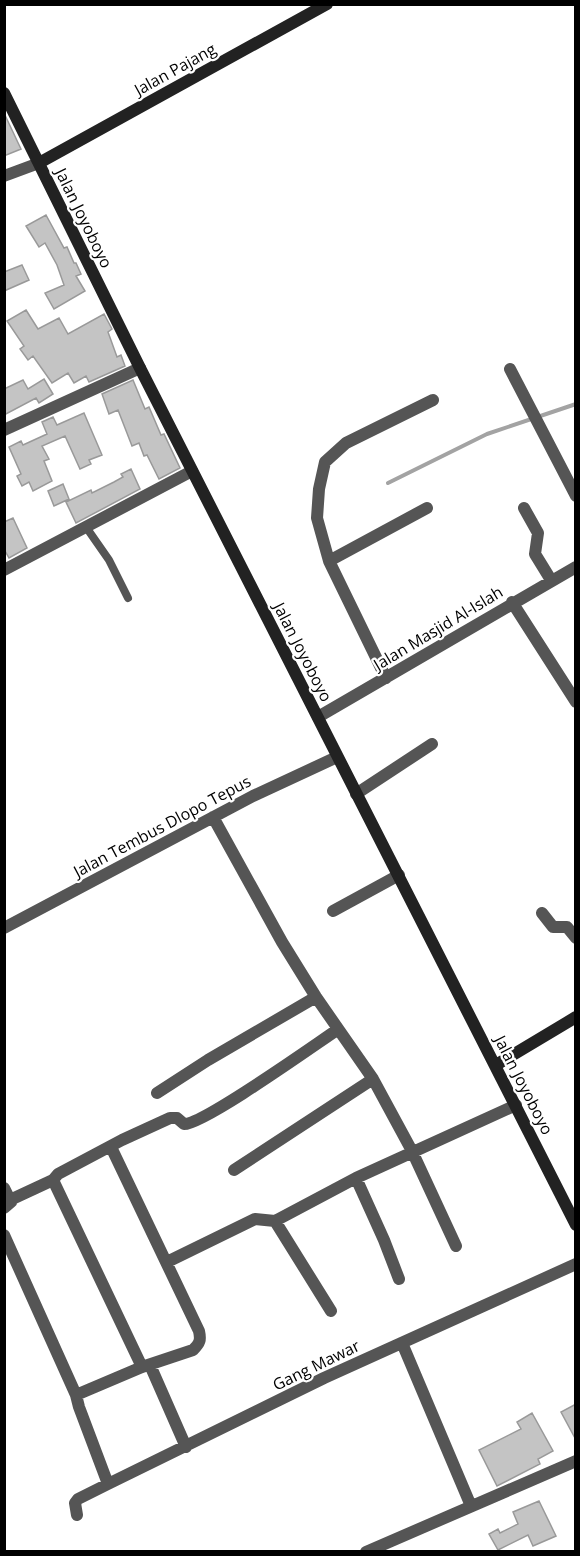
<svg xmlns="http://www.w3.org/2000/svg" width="580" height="1556" viewBox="0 0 580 1556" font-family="'Open Sans',sans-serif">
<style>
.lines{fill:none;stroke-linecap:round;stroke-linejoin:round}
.stream{stroke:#a3a3a3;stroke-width:4}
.building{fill:#c4c4c4;stroke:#999;stroke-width:1.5}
.lane{stroke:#555;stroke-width:8}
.street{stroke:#555;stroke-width:12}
.secondary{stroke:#222;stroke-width:12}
.labels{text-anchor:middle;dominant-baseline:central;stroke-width:4.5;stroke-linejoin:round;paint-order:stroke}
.street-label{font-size:16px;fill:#000;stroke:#fff}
</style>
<rect width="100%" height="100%" fill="#fff"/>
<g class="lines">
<!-- stream -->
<path class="stream" d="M 388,483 L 487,434 L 576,404"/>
</g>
<!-- building -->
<path class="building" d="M 4,113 L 21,149 L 4,156 Z
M 46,215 L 64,248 L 67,247 L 74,263 L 76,263 L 81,274 L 76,276 L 85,291 L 54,309 L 45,293 L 64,285 L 57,265 L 45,243 L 39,247 L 26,226 Z
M 22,265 L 29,280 L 4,291 L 4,272 Z
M 26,310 L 38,329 L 59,318 L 68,334 L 104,314 L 112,329 L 108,332 L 117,357 L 121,355 L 125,366 L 89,382 L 86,376 L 74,383 L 68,373 L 52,383 L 33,356 L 28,360 L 20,349 L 24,346 L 7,321 Z
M 44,379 L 53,394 L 39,403 L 36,398 L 4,415 L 4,389 L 23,380 L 28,389 Z
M 133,380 L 145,409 L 149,407 L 161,435 L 164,434 L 180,468 L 159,479 L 147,455 L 144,456 L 139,443 L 132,446 L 118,410 L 109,414 L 102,394 Z
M 84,413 L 102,455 L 89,460 L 91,464 L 80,469 L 65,436 L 42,446 L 49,459 L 44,461 L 52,481 L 33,491 L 29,482 L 22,486 L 17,476 L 21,474 L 9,447 L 21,441 L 23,445 L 47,434 L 42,422 L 53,417 L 57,425 Z
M 131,469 L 140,489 L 76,523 L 66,502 L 91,490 L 92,493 L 114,482 L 123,477 L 121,474 Z
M 63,484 L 69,499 L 54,506 L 48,491 Z
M 13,518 L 27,548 L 9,558 L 4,549 L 4,522 Z
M 576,1404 L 576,1440 L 561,1412 Z
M 532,1413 L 553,1451 L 538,1459 L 540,1464 L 497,1486 L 479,1450 L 521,1429 L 517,1422 Z
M 539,1501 L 556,1536 L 533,1546 L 528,1535 L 498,1550 L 489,1534 L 498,1529 L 500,1533 L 518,1524 L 513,1512 Z"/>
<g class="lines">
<!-- lane -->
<path class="lane" d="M 86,527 L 109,560 L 128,598"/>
<!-- street -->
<path class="street" d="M 4,176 L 39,163
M 510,369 L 576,496
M 4,430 L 140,368
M 524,508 L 538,533 L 535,554 L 551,580
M 329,561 L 427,508
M 4,570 L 192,471
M 512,602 L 576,702
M 386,678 L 329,561 L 317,518 L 319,489 L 325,462 L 346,443 L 433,400
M 318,717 L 576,567
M 356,794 L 432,744
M 213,817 L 282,942 L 316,997 L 373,1079 L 412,1151 L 456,1246
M 333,911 L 399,875
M 542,913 L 553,927 L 567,927 L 576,938
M 4,928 L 253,796 L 337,757
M 157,1093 L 208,1060 L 316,997
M 234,1170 L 373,1079
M 356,1178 L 384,1240 L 399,1279
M 4,1188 L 11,1202 L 4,1208
M 10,1200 L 53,1180
M 275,1221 L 331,1311
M 4,1235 L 76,1395 L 79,1407 L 108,1484
M 167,1262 L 255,1219 L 275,1221 L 356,1178 L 516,1105
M 402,1343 L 471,1506
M 150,1365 L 186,1447
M 142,1367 L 53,1180 L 58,1174 L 122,1140 L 170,1118 L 177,1118 L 184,1124 C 204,1124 313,1046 337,1030
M 76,1395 L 142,1367 L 193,1350 C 200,1343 201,1340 199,1331 L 111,1147
M 77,1515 L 75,1503 L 78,1499 L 108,1484 L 324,1378 L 576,1264
M 366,1552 L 576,1461"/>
<!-- secondary -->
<path class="secondary" d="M 4,93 L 140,368 L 576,1225
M 39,163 L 327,4
M 496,1065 L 576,1017"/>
</g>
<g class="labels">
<!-- street labels -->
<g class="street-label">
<text transform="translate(175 69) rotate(-29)">Jalan Pajang</text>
<text transform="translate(84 218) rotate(64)">Jalan Joyoboyo</text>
<text transform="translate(438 628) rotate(-31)">Jalan Masjid Al-Islah</text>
<text transform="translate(303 652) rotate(63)">Jalan Joyoboyo</text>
<text transform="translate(162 826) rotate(-28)">Jalan Tembus Dlopo Tepus</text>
<text transform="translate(524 1085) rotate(63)">Jalan Joyoboyo</text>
<text transform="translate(316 1365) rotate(-26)">Gang Mawar</text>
</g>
</g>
<!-- border -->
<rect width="580" height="1556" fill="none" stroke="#000000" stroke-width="12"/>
</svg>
